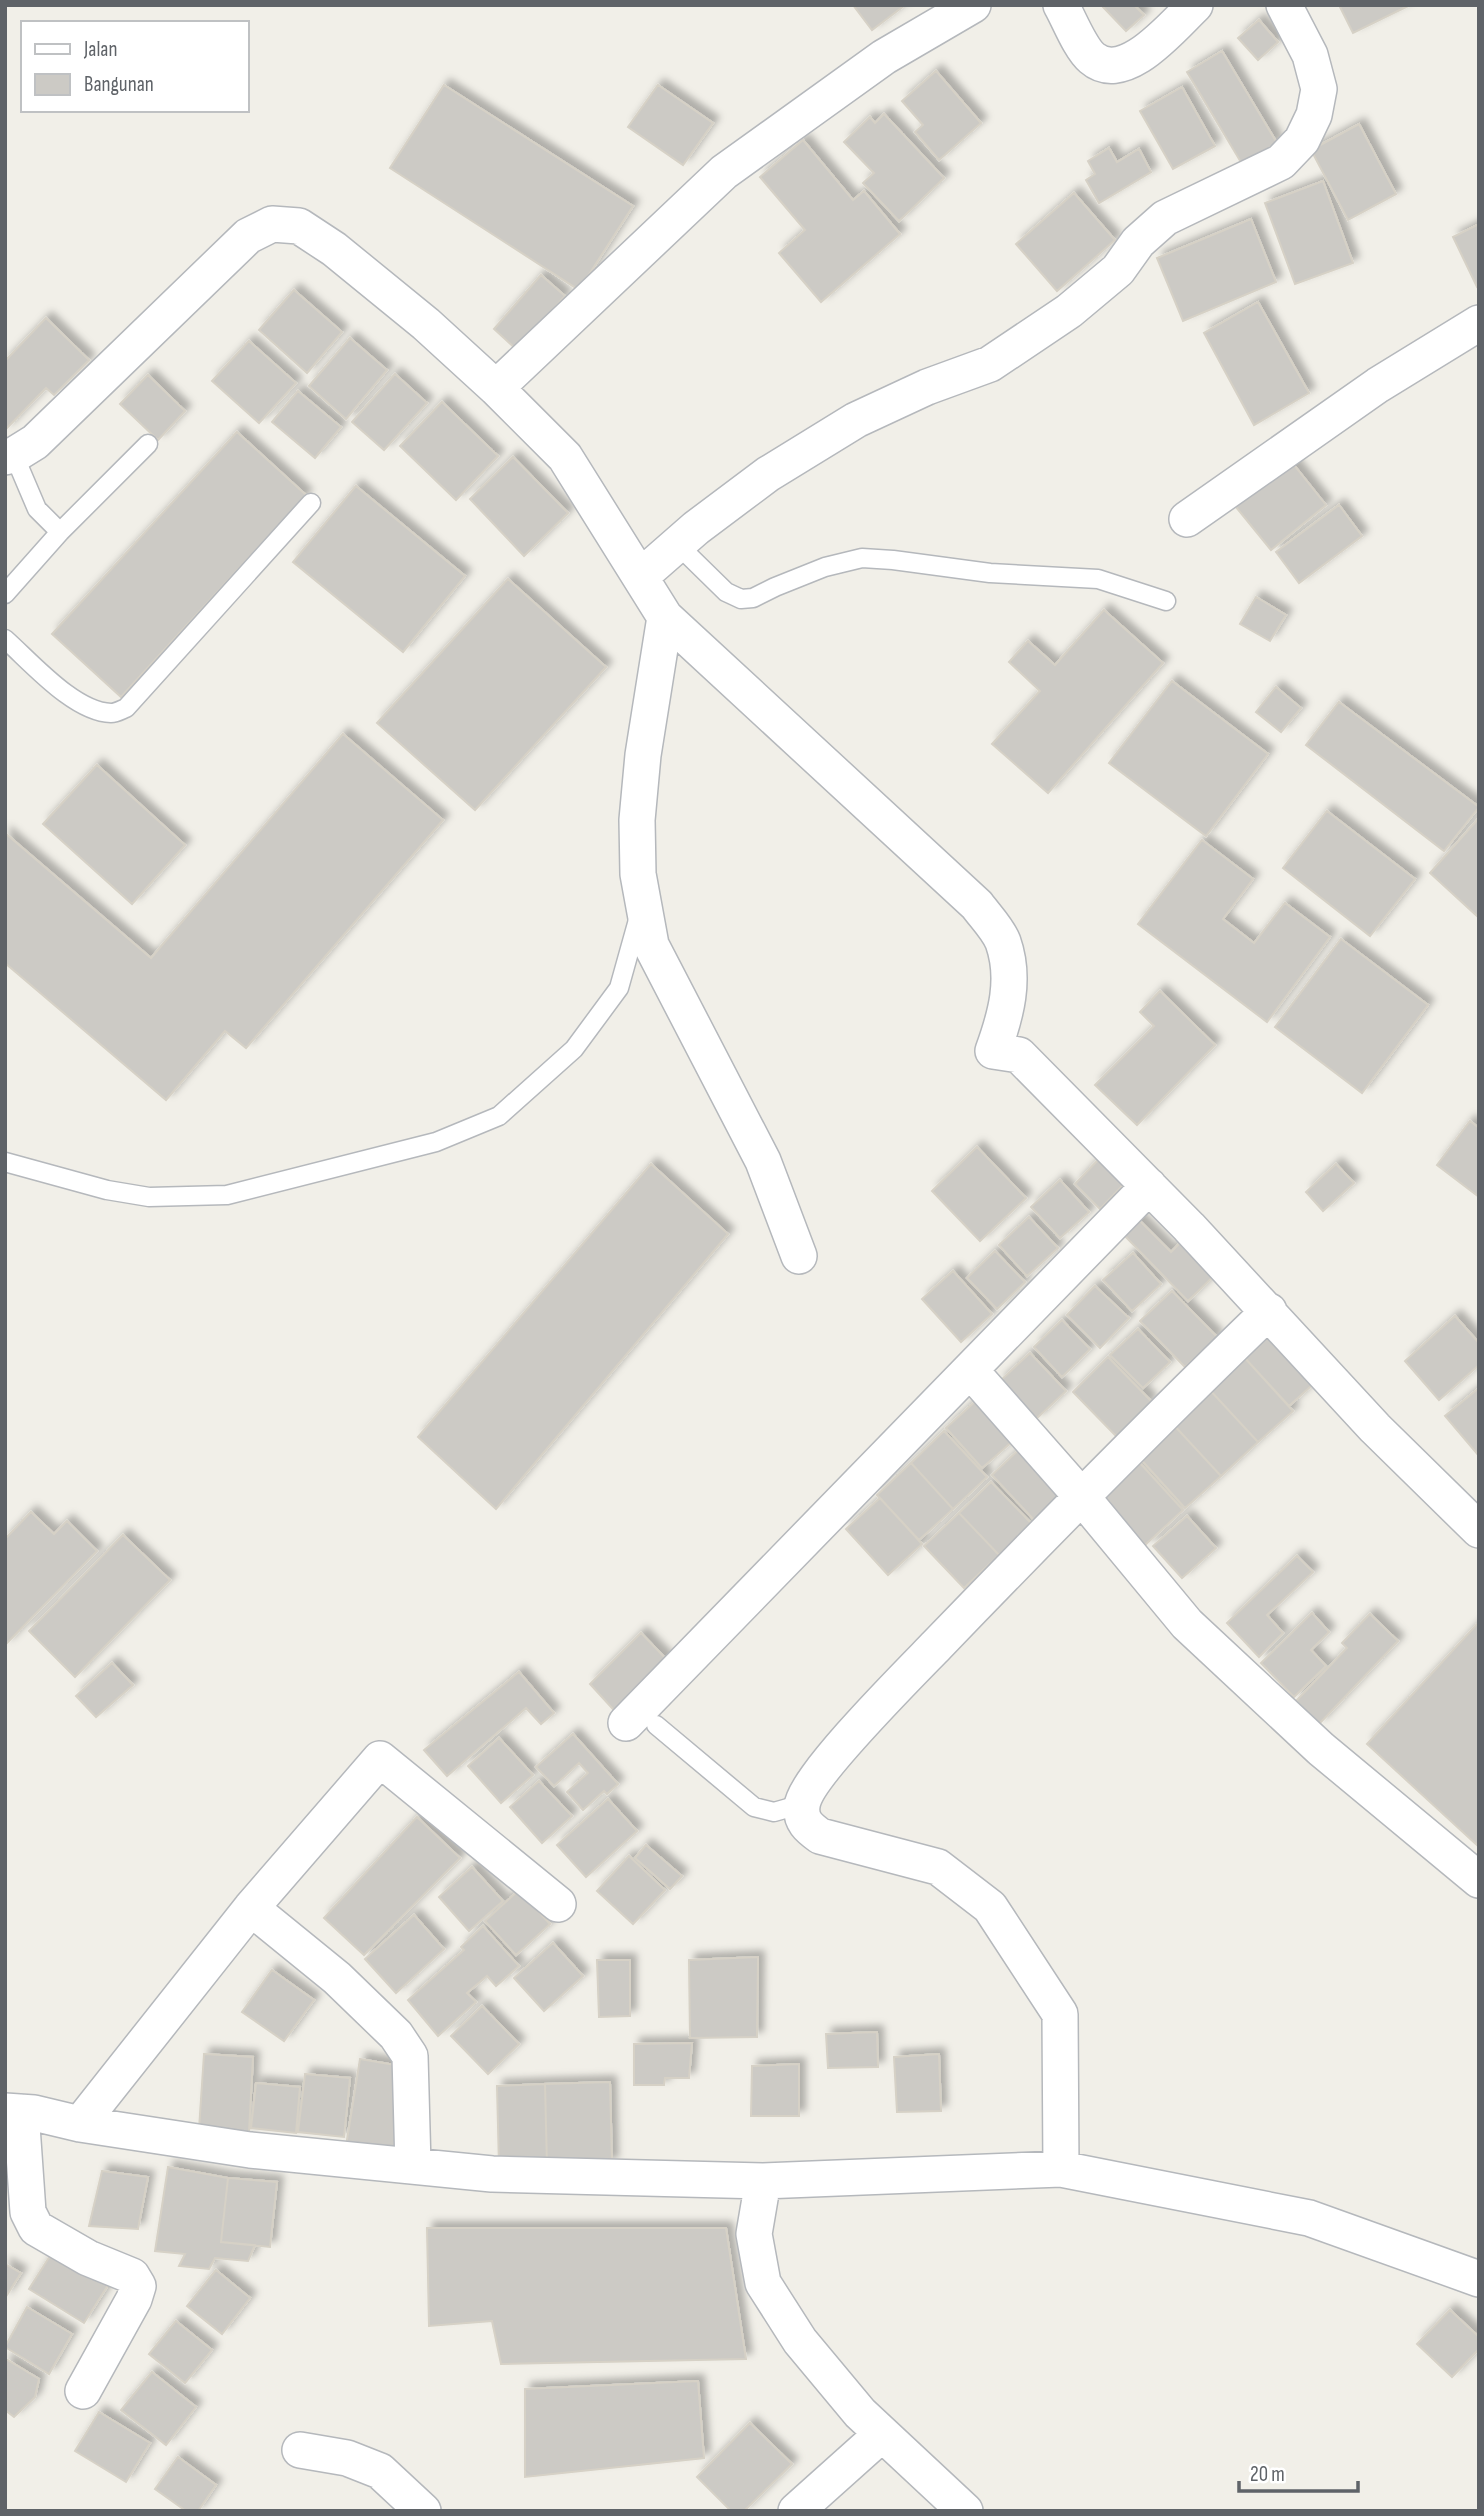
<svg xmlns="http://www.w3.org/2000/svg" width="1484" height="2516" viewBox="0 0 1484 2516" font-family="'Sofia Sans Condensed',sans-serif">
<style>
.building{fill:#cccac5;stroke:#d6d1c6;stroke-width:2;filter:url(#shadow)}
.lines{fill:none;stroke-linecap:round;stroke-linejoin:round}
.lane-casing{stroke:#b5b8bc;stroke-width:21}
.street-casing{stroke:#b5b8bc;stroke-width:38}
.lane{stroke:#fff;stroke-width:18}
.street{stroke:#fff;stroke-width:35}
</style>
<defs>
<filter id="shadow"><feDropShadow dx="6" dy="-6" stdDeviation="3.5" flood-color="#0004"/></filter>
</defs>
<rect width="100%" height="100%" fill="#f1efe8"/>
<!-- building -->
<path class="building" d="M 853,5 L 905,5 L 872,30 Z
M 1101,5 L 1134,5 L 1144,15 L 1126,31 Z
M 1339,5 L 1410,5 L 1353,33 Z
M 1259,20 L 1278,42 L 1258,60 L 1238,38 Z
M 1222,51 L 1277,143 L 1242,164 L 1187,72 Z
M 936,71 L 981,123 L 939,160 L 915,132 L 923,125 L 902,101 Z
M 444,85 L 633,206 L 579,290 L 390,168 Z
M 658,85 L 713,123 L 683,165 L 628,127 Z
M 1182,87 L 1215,146 L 1173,169 L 1140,111 Z
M 884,114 L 944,178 L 899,221 L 863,183 L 874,173 L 844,142 L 870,117 L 875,123 Z
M 1359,124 L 1396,194 L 1348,220 L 1311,150 Z
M 803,140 L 853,200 L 864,191 L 900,234 L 821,302 L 779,253 L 805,230 L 760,177 Z
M 1109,148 L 1117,162 L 1139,149 L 1151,172 L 1099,203 L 1086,180 L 1095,174 L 1088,161 Z
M 1323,181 L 1353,263 L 1295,284 L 1265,203 Z
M 1074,193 L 1115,240 L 1057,291 L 1016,244 Z
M 1251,219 L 1276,282 L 1183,321 L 1157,258 Z
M 1479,224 L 1479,286 L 1477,287 L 1453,237 Z
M 541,275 L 565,296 L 517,350 L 494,329 Z
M 294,290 L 342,332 L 307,373 L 259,330 Z
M 1258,302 L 1309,393 L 1254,425 L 1204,333 Z
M 46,318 L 89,360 L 54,395 L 46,388 L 5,430 L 5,361 Z
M 350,338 L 387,370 L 346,419 L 309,386 Z
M 249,341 L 296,383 L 259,423 L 212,381 Z
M 395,374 L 427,403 L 384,450 L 352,422 Z
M 148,375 L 185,411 L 158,440 L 120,404 Z
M 298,391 L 341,427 L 315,458 L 272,422 Z
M 442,402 L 498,456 L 456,500 L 400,446 Z
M 237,432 L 306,495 L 121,697 L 52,634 Z
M 513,457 L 568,513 L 524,556 L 470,499 Z
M 1290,460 L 1326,505 L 1271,550 L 1235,506 Z
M 356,486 L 465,576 L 403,652 L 293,562 Z
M 1339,505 L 1362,536 L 1299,583 L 1276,552 Z
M 508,579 L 606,667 L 475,810 L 377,723 Z
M 1256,597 L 1286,615 L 1270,641 L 1240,624 Z
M 1104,610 L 1163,663 L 1048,793 L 992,744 L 1040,691 L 1009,662 L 1028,641 L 1055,665 Z
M 1172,681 L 1268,754 L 1206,836 L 1109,763 Z
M 1276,687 L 1301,708 L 1281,732 L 1256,712 Z
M 1339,702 L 1479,807 L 1444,851 L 1306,745 Z
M 343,734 L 443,820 L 246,1048 L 225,1031 L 166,1100 L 5,963 L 5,833 L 151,958 Z
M 97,765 L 185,845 L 132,904 L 43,824 Z
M 1327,811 L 1415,879 L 1370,936 L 1283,868 Z
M 1479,818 L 1479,914 L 1477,916 L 1430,873 Z
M 1202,840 L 1253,879 L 1223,919 L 1254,943 L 1285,903 L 1330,937 L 1267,1022 L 1138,924 Z
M 1341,939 L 1428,1005 L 1362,1093 L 1275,1027 Z
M 1160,991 L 1215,1045 L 1137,1125 L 1095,1085 L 1154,1026 L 1140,1012 Z
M 1470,1121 L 1479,1128 L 1479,1197 L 1437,1165 Z
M 977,1147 L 1026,1198 L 980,1241 L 932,1191 Z
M 1100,1158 L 1126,1182 L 1100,1209 L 1075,1184 Z
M 651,1164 L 728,1234 L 496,1509 L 418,1437 Z
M 1336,1164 L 1354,1183 L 1323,1211 L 1306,1192 Z
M 1060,1180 L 1089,1212 L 1060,1238 L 1031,1207 Z
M 1029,1217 L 1058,1248 L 1027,1276 L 999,1245 Z
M 1136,1217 L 1171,1252 L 1189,1234 L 1222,1268 L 1188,1301 L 1121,1232 Z
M 995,1251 L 1025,1282 L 997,1309 L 967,1278 Z
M 1133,1253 L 1161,1284 L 1132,1311 L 1103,1280 Z
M 953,1271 L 992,1314 L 961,1342 L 922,1299 Z
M 1095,1286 L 1129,1318 L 1100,1348 L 1067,1315 Z
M 1172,1291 L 1217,1337 L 1185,1367 L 1140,1321 Z
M 1455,1316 L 1479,1343 L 1479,1365 L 1439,1400 L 1405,1361 Z
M 1062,1320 L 1090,1349 L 1062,1377 L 1034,1347 Z
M 1275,1327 L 1321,1377 L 1289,1406 L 1243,1356 Z
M 1138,1329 L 1170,1362 L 1143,1388 L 1110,1355 Z
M 1030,1353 L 1066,1391 L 1036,1419 L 999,1382 Z
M 1243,1356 L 1293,1411 L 1258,1442 L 1208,1388 Z
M 1108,1357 L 1151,1401 L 1116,1436 L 1073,1392 Z
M 1208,1388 L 1258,1442 L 1221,1476 L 1171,1422 Z
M 1479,1388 L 1479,1456 L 1445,1416 Z
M 978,1399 L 1014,1440 L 982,1468 L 946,1428 Z
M 1171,1422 L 1221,1476 L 1185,1508 L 1136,1454 Z
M 944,1431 L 987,1477 L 953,1509 L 911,1463 Z
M 1026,1443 L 1070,1491 L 1036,1522 L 992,1475 Z
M 1139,1462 L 1183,1510 L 1145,1545 L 1102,1496 Z
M 911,1463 L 953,1509 L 919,1540 L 877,1495 Z
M 991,1482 L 1031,1523 L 999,1555 L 959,1513 Z
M 880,1498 L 922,1544 L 888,1575 L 846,1529 Z
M 31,1512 L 54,1534 L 67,1521 L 97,1551 L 5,1645 L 5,1539 Z
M 959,1513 L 999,1555 L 964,1588 L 924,1546 Z
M 1187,1516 L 1216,1548 L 1182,1578 L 1153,1546 Z
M 123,1535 L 170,1580 L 75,1677 L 29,1631 Z
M 1297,1556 L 1313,1572 L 1267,1615 L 1283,1633 L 1259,1657 L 1227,1623 Z
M 1312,1613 L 1329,1632 L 1311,1650 L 1326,1666 L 1294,1697 L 1261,1663 Z
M 1370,1614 L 1398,1641 L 1319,1724 L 1296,1701 L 1347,1648 L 1342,1643 Z
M 1479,1622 L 1479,1847 L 1367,1744 Z
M 641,1633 L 675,1668 L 622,1719 L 590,1684 Z
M 112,1663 L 133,1685 L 96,1717 L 76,1696 Z
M 519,1672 L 554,1713 L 541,1724 L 526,1708 L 447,1776 L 424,1750 Z
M 573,1734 L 618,1784 L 607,1794 L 604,1791 L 583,1810 L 567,1792 L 588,1773 L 579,1763 L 554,1786 L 536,1767 Z
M 499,1738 L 533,1775 L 501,1803 L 468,1766 Z
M 539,1781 L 572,1816 L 542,1843 L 510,1807 Z
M 608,1799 L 637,1831 L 586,1877 L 557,1845 Z
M 417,1817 L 460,1858 L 364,1955 L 324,1918 Z
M 646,1845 L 682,1876 L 670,1889 L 635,1858 Z
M 629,1856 L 665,1890 L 633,1924 L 597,1891 Z
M 472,1867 L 503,1901 L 469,1931 L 439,1897 Z
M 519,1890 L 550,1924 L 516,1955 L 485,1921 Z
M 414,1915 L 444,1949 L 396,1993 L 365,1959 Z
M 483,1926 L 519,1966 L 496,1986 L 487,1976 L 467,1993 L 476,2002 L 438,2036 L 408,2000 L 464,1950 L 461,1947 Z
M 553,1943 L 583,1976 L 544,2011 L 514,1978 Z
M 758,1957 L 757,2037 L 690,2038 L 689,1960 Z
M 597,1960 L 630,1960 L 630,2016 L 599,2017 Z
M 272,1970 L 314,2000 L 284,2041 L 242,2012 Z
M 482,2006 L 519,2044 L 488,2074 L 451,2036 Z
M 877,2032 L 878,2067 L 828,2068 L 826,2034 Z
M 692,2043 L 689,2078 L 665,2078 L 664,2085 L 634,2085 L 634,2044 Z
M 204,2054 L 253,2057 L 249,2132 L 199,2129 Z
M 939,2054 L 941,2111 L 897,2112 L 894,2057 Z
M 360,2059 L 407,2067 L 394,2153 L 346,2146 Z
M 799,2064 L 799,2116 L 751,2116 L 752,2066 Z
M 305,2074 L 350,2078 L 344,2137 L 298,2132 Z
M 610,2082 L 612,2163 L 547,2166 L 545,2084 Z
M 256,2083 L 300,2087 L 296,2133 L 251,2128 Z
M 545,2084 L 547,2166 L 499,2167 L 497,2086 Z
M 168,2167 L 228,2178 L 221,2242 L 255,2245 L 248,2261 L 215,2258 L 209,2269 L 179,2266 L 185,2254 L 155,2251 Z
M 102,2171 L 148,2177 L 138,2229 L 89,2226 Z
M 228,2178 L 277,2182 L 270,2247 L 221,2242 Z
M 427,2228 L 726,2228 L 746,2359 L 501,2364 L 492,2321 L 429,2326 Z
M 55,2248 L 110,2282 L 84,2323 L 29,2289 Z
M 5,2264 L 21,2273 L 5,2298 Z
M 216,2270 L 250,2298 L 222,2334 L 187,2306 Z
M 27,2307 L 72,2334 L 49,2374 L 5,2347 Z
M 1450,2310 L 1479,2337 L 1479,2349 L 1452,2377 L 1417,2344 Z
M 176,2321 L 212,2350 L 185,2383 L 149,2354 Z
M 6,2359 L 39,2379 L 35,2397 L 14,2417 L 5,2410 Z
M 152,2372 L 196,2407 L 166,2445 L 121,2410 Z
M 698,2381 L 704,2458 L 525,2477 L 525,2389 Z
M 99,2412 L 150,2443 L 126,2482 L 75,2451 Z
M 750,2423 L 792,2464 L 744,2511 L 731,2511 L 697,2477 Z
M 178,2457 L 216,2485 L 198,2511 L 186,2511 L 155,2489 Z"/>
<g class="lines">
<!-- lane casing -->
<g class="lane-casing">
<path id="lane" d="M 14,455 L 37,509 L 60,532
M 678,545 L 726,592 L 741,599 L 753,598 L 775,587 L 825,567 L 862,558 L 893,560 L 990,573 L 1098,579 L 1166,601
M 5,594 L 60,532 L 148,444
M 5,639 C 31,662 74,712 111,713 C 116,713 121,710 126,708 L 311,503
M 5,1162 L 107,1190 L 149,1197 L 227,1195 L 436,1142 L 499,1116 L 574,1049 L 619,988 L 638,920
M 656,1725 L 754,1807 L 774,1812 L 802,1804"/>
</g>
<!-- street casing -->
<g class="street-casing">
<path id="street" d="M 1061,5 C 1069,19 1080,48 1092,58 C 1124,86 1172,27 1195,5
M 496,388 L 724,172 L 884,57 L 973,5
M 5,457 L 14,455 L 35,442 L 248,236 L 272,224 L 299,226 L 334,249 L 426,324 L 496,388 L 565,457 L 665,617 L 977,905 C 985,916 998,929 1003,942 C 1016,979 1006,1015 993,1051 L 1019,1055 L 1189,1227 L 1375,1428 L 1479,1530
M 1187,519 L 1378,385 L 1479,323
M 640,577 L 696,528 L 768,474 L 856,420 L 927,387 L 990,364 L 1069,311 L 1118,270 L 1138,242 L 1165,218 L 1281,162 L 1302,140 L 1314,115 L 1319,89 L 1310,55 L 1284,5
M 665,617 L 643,755 L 637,820 L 638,874 L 651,945 L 763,1161 L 799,1256
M 970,1370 L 1081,1496 L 1187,1624 L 1321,1749 L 1479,1880
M 626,1723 L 1149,1186
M 251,1908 L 337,1978 L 396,2035 L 410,2056 L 413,2166
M 5,2111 L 34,2113 L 80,2124 L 250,2150 L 492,2174 L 763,2181 L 1061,2169 L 1309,2218 L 1479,2279
M 21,2112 L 28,2212 L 36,2228 L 88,2258 L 132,2276 L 138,2286 L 134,2299 L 83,2391
M 80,2124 L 251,1908 L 380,1759 L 558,1904
M 1061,2169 L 1060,2014 L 990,1907 L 938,1867 L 820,1836 C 809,1828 800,1821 802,1806 C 805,1777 912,1671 937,1645 C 1046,1532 1156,1420 1269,1311
M 763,2181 L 754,2234 L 763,2283 L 800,2341 L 860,2413 L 965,2511
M 300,2450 L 347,2458 L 380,2471 L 423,2511
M 796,2511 L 882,2434"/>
</g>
<!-- lane -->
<use href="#lane" class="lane"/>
<!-- street -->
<use href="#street" class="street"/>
</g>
<!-- border -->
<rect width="1484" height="2516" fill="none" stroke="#5f6368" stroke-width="14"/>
<!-- legend -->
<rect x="21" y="21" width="228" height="91" fill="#ffffff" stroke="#bfc1c3" stroke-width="2"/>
<rect x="35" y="44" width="35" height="10" fill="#ffffff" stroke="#bfc1c3" stroke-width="2"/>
<text x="84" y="56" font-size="21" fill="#5f6368">Jalan</text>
<rect x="35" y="74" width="35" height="21" fill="#cccac5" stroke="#bfc1c3" stroke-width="2"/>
<text x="84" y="91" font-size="21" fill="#5f6368">Bangunan</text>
<!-- scale -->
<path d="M1239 2481v10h119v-10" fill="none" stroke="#5f6368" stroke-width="3.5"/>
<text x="1250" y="2481" font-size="21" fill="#5f6368" stroke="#ffffff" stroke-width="5" paint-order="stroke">20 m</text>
</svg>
